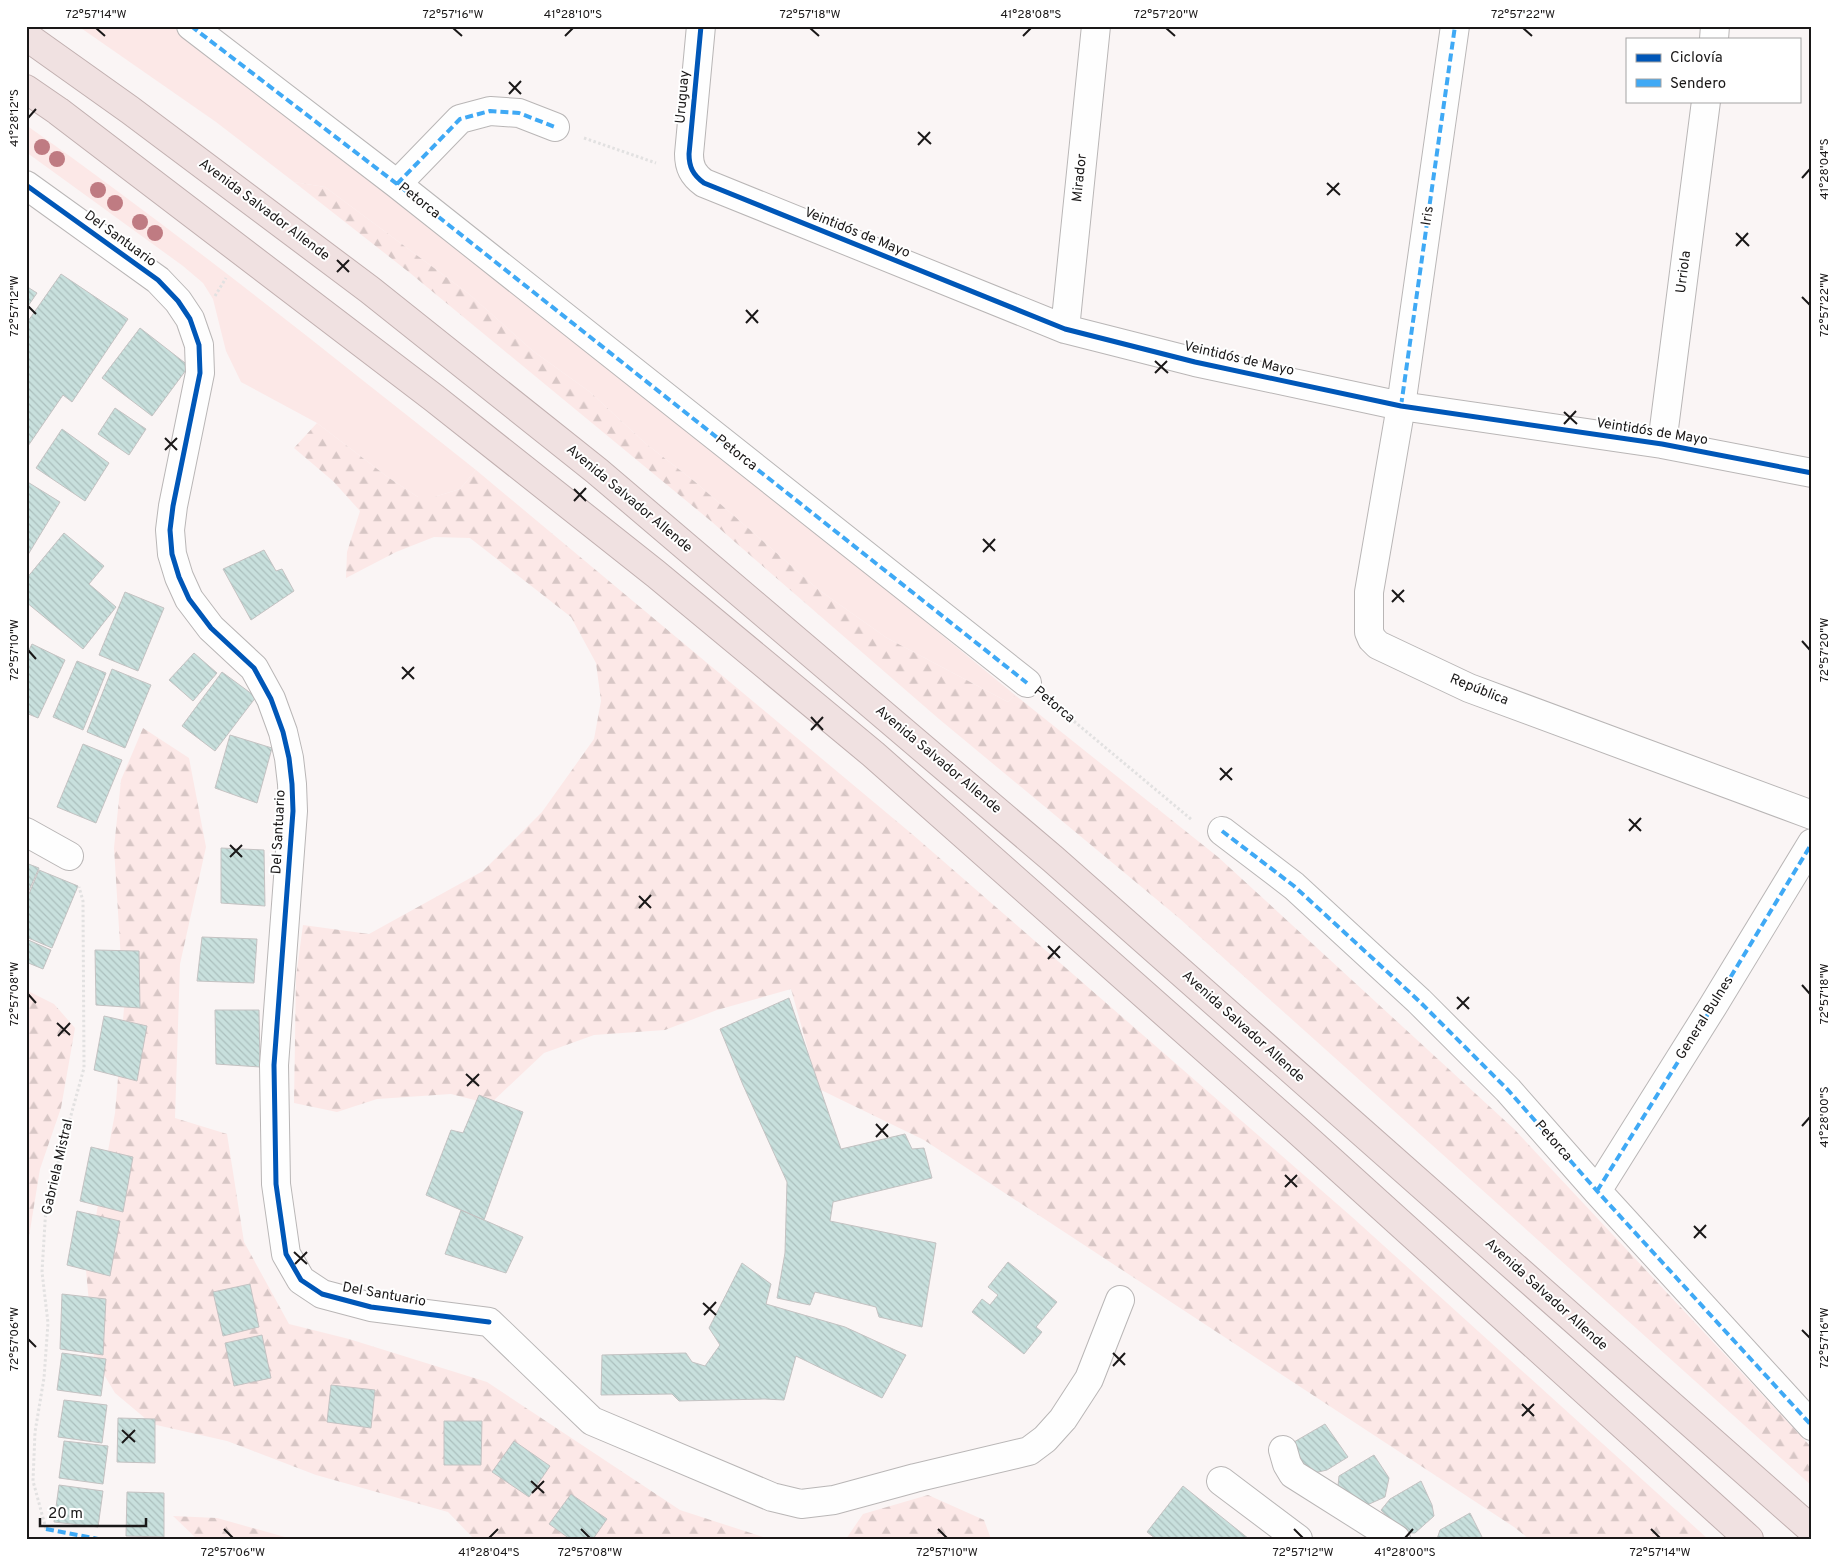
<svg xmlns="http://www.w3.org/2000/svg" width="1838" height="1565" viewBox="0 0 1838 1565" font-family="Overpass,sans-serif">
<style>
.green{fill:#fce8e7}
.forest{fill:url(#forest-firs)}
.building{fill:url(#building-back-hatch);stroke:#c4c2c2}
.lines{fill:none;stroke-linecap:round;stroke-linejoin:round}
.minor-casing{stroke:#b9b6b6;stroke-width:30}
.highway-casing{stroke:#c1b0b0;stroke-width:30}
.path{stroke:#e2e1e1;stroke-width:3;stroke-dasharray:2.5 2.5;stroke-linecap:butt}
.minor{stroke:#fefefe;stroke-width:28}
.highway{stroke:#f0e1e1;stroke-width:28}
.quiet{stroke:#3fa9f5;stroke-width:4;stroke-dasharray:8 4;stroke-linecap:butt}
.cycleway-casing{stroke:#fff;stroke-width:8}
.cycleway{stroke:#0057b8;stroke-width:5}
.tree{fill:#bf7b82}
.ticks{fill:none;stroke:#1a1818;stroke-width:2}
.labels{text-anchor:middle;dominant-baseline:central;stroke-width:4;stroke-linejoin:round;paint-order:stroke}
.street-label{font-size:14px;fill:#1a1818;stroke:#fff}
.neatline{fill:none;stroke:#1a1818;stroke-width:2}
.ticks-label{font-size:12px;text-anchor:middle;fill:#1a1818}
</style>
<defs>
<pattern id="forest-firs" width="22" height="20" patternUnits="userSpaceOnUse" patternTransform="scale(1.25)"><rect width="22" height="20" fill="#fce8e7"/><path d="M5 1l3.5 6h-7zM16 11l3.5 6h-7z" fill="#d7c6c5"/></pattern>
<pattern id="building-back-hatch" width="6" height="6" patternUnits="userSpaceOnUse" patternTransform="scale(1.25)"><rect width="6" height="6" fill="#c8e0dd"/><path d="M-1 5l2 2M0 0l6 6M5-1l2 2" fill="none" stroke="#abbfbd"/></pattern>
</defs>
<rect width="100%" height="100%" fill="#faf5f5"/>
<!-- green -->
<path class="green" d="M 78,26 L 172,26 L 777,500 L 1015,695 L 1008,702 L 887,638 L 819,590 L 694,481 L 645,443 L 590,392 L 533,351 L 469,294 L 325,187 L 294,182 L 216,122 Z
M 26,125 C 181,234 328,353 476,470 L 460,489 L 434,497 L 418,497 L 389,478 L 317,423 L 241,382 L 226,351 L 213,299 L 203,283 L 183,266 L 26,152 Z"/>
<!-- forest -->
<path class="forest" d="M 294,182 L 325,187 L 469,294 L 533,351 L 590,392 L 645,443 L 694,481 L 819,590 L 887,638 L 1008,702 L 1015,695 L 1218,857 L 1514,1129 L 1812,1448 L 1812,1486 L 1179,918 L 939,719 L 712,522 L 410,273 Z
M 317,423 L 389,478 L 418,497 L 434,497 L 460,489 L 476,470 L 912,834 L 1352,1217 L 1708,1539 L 1529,1539 L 1514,1527 L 924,1140 L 819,1089 L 791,989 L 717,1010 L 665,1030 L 594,1035 L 544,1053 L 490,1104 L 451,1094 L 377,1099 L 337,1112 L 294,1103 L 296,977 L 303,925 L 369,934 L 483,871 L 542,812 L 594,739 L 601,701 L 596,663 L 571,617 L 470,538 L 434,537 L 396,552 L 346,578 L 347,552 L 360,511 L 333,481 L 294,448 Z
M 143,728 L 189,758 L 206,847 L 180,964 L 175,1118 L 227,1134 L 244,1242 L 289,1324 L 349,1339 L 487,1382 L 680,1510 L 769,1539 L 474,1539 L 448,1512 L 316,1475 L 227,1441 L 152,1424 L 115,1393 L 94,1358 L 86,1270 L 115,1113 L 124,1008 L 114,848 L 121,780 Z
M 26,990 L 54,1004 L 75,1028 L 61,1108 L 40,1169 L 26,1255 Z
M 928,1495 L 984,1520 L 991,1539 L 846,1539 L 863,1514 Z
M 173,1516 L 217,1518 L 292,1539 L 197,1539 Z"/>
<!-- building -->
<path class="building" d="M 61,274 L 128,319 L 72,402 L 63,395 L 28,446 L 26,445 L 26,324 Z
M 26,286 L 37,293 L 26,309 Z
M 140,328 L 189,366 L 152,416 L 102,378 Z
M 115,408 L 146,429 L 129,455 L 98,434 Z
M 62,429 L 109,463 L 85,501 L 36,468 Z
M 26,481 L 60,502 L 26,558 Z
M 64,533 L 104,566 L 89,584 L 116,607 L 83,649 L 26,602 L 26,579 Z
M 264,550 L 276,571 L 282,569 L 294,591 L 251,620 L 223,569 Z
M 125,592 L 164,608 L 138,671 L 99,655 Z
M 32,644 L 65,660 L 38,718 L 26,713 L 26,656 Z
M 194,653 L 217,673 L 193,701 L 169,680 Z
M 77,661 L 106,673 L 83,730 L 53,717 Z
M 112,669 L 151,685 L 125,748 L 87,732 Z
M 222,672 L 256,697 L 215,751 L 182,726 Z
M 230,735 L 272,748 L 257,803 L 215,788 Z
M 83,744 L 122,760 L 96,823 L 57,807 Z
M 221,848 L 264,850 L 265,906 L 221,903 Z
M 26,863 L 39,868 L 26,897 Z
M 39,870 L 78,886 L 52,948 L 26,937 L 26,901 Z
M 202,937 L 257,939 L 254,983 L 197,981 Z
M 26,939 L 51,950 L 43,969 L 26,962 Z
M 95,950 L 139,951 L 140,1008 L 96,1005 Z
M 789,998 L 841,1149 L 905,1134 L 912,1149 L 924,1148 L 932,1178 L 833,1202 L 830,1221 L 936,1243 L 922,1327 L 879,1317 L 876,1307 L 815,1292 L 810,1305 L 777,1298 L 785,1253 L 787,1182 L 743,1085 L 720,1029 Z
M 215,1010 L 259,1010 L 260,1067 L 216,1064 Z
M 104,1016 L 147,1026 L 137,1081 L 94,1070 Z
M 479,1095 L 523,1112 L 484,1220 L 426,1195 L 451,1130 L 463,1133 Z
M 91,1147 L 133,1157 L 123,1212 L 80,1201 Z
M 461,1210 L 523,1237 L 506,1273 L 445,1254 Z
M 77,1211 L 120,1221 L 110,1276 L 67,1265 Z
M 1008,1262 L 1057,1302 L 1036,1327 L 1042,1332 L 1024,1354 L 972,1312 L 982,1299 L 990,1305 L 998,1295 L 988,1287 Z
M 742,1263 L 771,1284 L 766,1304 L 845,1327 L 906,1355 L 882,1398 L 796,1356 L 784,1400 L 765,1399 L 679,1401 L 672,1394 L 601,1395 L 602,1355 L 686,1353 L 692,1362 L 705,1366 L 720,1345 L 709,1328 Z
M 250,1284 L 259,1327 L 223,1336 L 213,1292 Z
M 62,1294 L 106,1299 L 103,1355 L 60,1349 Z
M 262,1335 L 271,1378 L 234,1386 L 225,1343 Z
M 62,1353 L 106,1359 L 101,1396 L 57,1390 Z
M 331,1385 L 375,1390 L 371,1428 L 327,1422 Z
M 64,1400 L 107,1405 L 102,1443 L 58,1437 Z
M 118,1418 L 155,1419 L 155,1463 L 117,1462 Z
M 444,1421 L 482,1421 L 481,1465 L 444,1465 Z
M 1325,1424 L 1348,1457 L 1327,1470 L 1314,1473 L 1297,1466 L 1294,1442 Z
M 64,1441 L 108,1446 L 103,1484 L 59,1478 Z
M 514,1441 L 550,1466 L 529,1497 L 492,1472 Z
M 1374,1455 L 1389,1478 L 1385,1497 L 1367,1505 L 1345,1495 L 1338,1486 L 1339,1476 Z
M 1421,1481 L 1432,1505 L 1434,1516 L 1415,1533 L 1402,1533 L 1381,1510 L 1390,1499 Z
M 59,1485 L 103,1491 L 98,1527 L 54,1522 Z
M 1183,1486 L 1249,1539 L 1156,1539 L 1147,1532 Z
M 127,1492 L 164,1493 L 164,1537 L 126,1536 Z
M 571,1494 L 607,1519 L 593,1539 L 570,1539 L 549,1524 Z
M 1470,1513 L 1483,1539 L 1437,1539 L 1440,1530 Z"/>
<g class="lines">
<!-- minor casing -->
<g class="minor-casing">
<path id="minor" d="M 191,26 L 397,184 L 1027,683
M 701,26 L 689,154 C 689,167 693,175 704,183 L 1065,329 L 1195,362 L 1401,406 L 1662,444 L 1812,473
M 1455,26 L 1401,406 L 1369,592 L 1369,632 L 1372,639 L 1378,645 L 1469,688 L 1812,815
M 1714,39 L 1715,26
M 397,184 L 460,119 L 490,111 L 519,113 L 555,127
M 26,185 L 158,280 L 178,301 L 190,319 L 199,345 L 200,373 L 173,506 L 170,530 L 172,554 L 179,577 L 189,599 L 211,628 L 254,668 L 271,699 L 283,732 L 289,758 L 292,784 L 293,811 L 274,1065 L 276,1184 L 286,1254 L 301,1280 L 322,1294 L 371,1307 L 489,1322 L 592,1421 L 772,1497 L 801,1504 L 834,1500 L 915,1478 L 1029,1451 L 1045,1439 L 1063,1419 L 1089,1379 L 1120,1300
M 1065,329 L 1096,26
M 1662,444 L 1706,101
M 1222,831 L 1294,886 L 1419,1001 L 1508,1090 L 1597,1191 L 1812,1426
M 26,832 L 69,856
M 1597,1191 L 1713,1006 L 1812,843
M 1283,1450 L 1287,1464 L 1293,1474 L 1396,1539
M 1221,1481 L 1298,1539"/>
</g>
<!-- highway casing -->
<g class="highway-casing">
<path id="highway" d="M 26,36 L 130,110 L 370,290 L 597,471 L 1053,859 L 1812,1530
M 26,89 L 58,111 L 434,398 L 656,574 L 873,754 L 1296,1129 L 1749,1539"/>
</g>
<!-- path -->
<path class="path" d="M 584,138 L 656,163
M 215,296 L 226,278
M 1051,702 L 1192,820
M 46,1529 L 33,1481 L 35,1432 L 44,1378 L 48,1323 L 42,1272 L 46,1206 L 84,1068 L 83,901 L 79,887"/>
<!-- minor -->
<use href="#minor" class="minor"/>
<!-- highway -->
<use href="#highway" class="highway"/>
<!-- quiet -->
<path class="quiet" d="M 191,26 L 397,184 L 1027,683
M 397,184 L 460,119 L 490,111 L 519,113 L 555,127
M 1401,406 L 1455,26
M 1222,831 L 1294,886 L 1419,1001 L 1508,1090 L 1597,1191 L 1812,1426
M 1597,1191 L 1713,1006 L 1812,843
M 46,1529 L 98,1539"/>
<!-- cycleway casing -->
<g class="cycleway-casing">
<path id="cycleway" d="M 701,26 L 689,154 C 689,167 693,175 704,183 L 1065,329 L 1195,362 L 1401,406 L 1662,444 L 1812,473
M 26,185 L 158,280 L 178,301 L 190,319 L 199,345 L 200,373 L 173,506 L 170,530 L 172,554 L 179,577 L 189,599 L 211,628 L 254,668 L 271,699 L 283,732 L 289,758 L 292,784 L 293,811 L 274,1065 L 276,1184 L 286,1254 L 301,1280 L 322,1294 L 371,1307 L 489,1322"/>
</g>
<!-- cycleway -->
<use href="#cycleway" class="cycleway"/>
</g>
<!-- trees -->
<g class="tree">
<circle cx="42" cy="147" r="8"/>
<circle cx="57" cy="159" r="8"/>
<circle cx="98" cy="190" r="8"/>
<circle cx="115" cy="203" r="8"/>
<circle cx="140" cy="222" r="8"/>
<circle cx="155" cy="233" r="8"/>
</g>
<!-- ticks -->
<path class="ticks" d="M 96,28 L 105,36M 453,28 L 462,36M 810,28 L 819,36M 1166,28 L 1175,36M 1523,28 L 1532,36M 565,36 L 573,28M 1023,36 L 1031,28M 509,82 L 521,94M 509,94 L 521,81M 28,118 L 36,109M 918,132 L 931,144M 918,145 L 930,132M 1802,178 L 1810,169M 1327,183 L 1340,195M 1327,195 L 1339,183M 1736,233 L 1749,246M 1736,246 L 1748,233M 337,260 L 349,272M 337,272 L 349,260M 1802,297 L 1810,305M 28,306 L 36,314M 746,310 L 758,323M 746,323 L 758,310M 1155,361 L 1168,373M 1155,373 L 1167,361M 1564,412 L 1577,424M 1564,424 L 1576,411M 165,438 L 177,450M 165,450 L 177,438M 574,489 L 586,501M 574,501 L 586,488M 983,539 L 995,551M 983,552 L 995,539M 1392,590 L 1404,602M 1392,602 L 1404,590M 1802,641 L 1810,650M 28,650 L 36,659M 402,667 L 414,679M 402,679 L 414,667M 811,717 L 823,730M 811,730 L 823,717M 1220,768 L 1232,780M 1220,780 L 1232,768M 1629,819 L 1641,831M 1629,831 L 1641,818M 230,845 L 242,857M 230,857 L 242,845M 639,896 L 651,908M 639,908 L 651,895M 1048,946 L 1060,958M 1048,959 L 1060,946M 1802,985 L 1810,994M 28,994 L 36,1003M 1457,997 L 1469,1009M 1457,1009 L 1469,997M 57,1023 L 70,1035M 58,1036 L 70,1023M 466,1074 L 479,1086M 467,1086 L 479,1074M 876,1124 L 888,1137M 1802,1126 L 1810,1117M 876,1137 L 888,1124M 1285,1175 L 1297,1187M 1285,1187 L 1297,1175M 1694,1226 L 1706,1238M 1694,1238 L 1706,1225M 294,1252 L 307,1264M 295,1264 L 307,1252M 703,1303 L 716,1315M 704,1315 L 716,1302M 1802,1330 L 1810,1338M 28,1339 L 36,1347M 1113,1353 L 1125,1365M 1113,1366 L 1125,1353M 1522,1404 L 1534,1416M 1522,1416 L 1534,1404M 122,1430 L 135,1442M 122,1443 L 135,1430M 531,1481 L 544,1493M 532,1493 L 544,1481M 224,1529 L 233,1538M 581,1529 L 590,1538M 938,1529 L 947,1538M 1294,1529 L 1303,1538M 1651,1529 L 1660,1538M 489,1538 L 498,1529M 1405,1538 L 1413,1529"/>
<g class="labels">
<!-- street labels -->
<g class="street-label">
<text transform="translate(683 97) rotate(-85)">Uruguay</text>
<text transform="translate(1080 178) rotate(-84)">Mirador</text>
<text transform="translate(419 201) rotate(38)">Petorca</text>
<text transform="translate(264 210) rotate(37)">Avenida Salvador Allende</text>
<text transform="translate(1428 216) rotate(-82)">Iris</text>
<text transform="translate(857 233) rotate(22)">Veintidós de Mayo</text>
<text transform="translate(120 239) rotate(36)">Del Santuario</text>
<text transform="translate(1684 272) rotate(-83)">Urriola</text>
<text transform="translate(1239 359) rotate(13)">Veintidós de Mayo</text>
<text transform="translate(1652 432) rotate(9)">Veintidós de Mayo</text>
<text transform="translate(736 453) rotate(38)">Petorca</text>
<text transform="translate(629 499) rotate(40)">Avenida Salvador Allende</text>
<text transform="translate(1479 690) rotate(22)">República</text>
<text transform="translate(1054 705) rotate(40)">Petorca</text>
<text transform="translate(938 760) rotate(40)">Avenida Salvador Allende</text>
<text transform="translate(279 832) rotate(-87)">Del Santuario</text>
<text transform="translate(1705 1018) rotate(-58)">General Bulnes</text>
<text transform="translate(1243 1027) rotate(42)">Avenida Salvador Allende</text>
<text transform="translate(1553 1141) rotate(49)">Petorca</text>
<text transform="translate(58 1167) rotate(-77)">Gabriela Mistral</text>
<text transform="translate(384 1295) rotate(10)">Del Santuario</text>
<text transform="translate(1546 1295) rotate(42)">Avenida Salvador Allende</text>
</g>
</g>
<!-- border -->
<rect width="1838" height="1565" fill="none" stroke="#ffffff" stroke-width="55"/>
<!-- legend -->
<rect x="1626" y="38" width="175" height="65" fill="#ffffff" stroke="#a3a3a3"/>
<rect x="1636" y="54" width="25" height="8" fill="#0057b8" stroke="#a3a3a3"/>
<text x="1670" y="62" font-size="15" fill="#1a1818">Ciclovía</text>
<rect x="1636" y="79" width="25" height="8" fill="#3fa9f5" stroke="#a3a3a3"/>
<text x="1670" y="88" font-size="15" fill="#1a1818">Sendero</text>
<!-- scale -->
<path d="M40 1518v8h106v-8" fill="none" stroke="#1a1818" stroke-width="2.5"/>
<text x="48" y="1518" font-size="15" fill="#1a1818" stroke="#ffffff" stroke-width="4" paint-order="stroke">20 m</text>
<rect x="28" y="28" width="1782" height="1510" class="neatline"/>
<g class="ticks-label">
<text x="96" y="18">72°57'14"W</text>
<text x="453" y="18">72°57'16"W</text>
<text x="573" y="18">41°28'10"S</text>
<text x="810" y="18">72°57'18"W</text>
<text x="1031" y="18">41°28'08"S</text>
<text x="1166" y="18">72°57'20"W</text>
<text x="1523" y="18">72°57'22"W</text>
<text transform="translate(14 118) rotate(-90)" y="4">41°28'12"S</text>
<text transform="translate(1824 169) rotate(-90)" y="4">41°28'04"S</text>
<text transform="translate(1824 305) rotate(-90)" y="4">72°57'22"W</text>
<text transform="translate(14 306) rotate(-90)" y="4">72°57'12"W</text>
<text transform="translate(1824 650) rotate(-90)" y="4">72°57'20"W</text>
<text transform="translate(14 650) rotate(-90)" y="4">72°57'10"W</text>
<text transform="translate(1824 994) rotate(-90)" y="4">72°57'18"W</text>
<text transform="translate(14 994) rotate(-90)" y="4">72°57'08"W</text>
<text transform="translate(1824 1117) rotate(-90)" y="4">41°28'00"S</text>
<text transform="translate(1824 1338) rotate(-90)" y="4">72°57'16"W</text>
<text transform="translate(14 1339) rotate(-90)" y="4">72°57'06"W</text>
<text x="233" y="1556">72°57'06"W</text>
<text x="489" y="1556">41°28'04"S</text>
<text x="590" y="1556">72°57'08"W</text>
<text x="947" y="1556">72°57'10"W</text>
<text x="1303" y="1556">72°57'12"W</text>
<text x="1405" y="1556">41°28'00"S</text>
<text x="1660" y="1556">72°57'14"W</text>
</g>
</svg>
